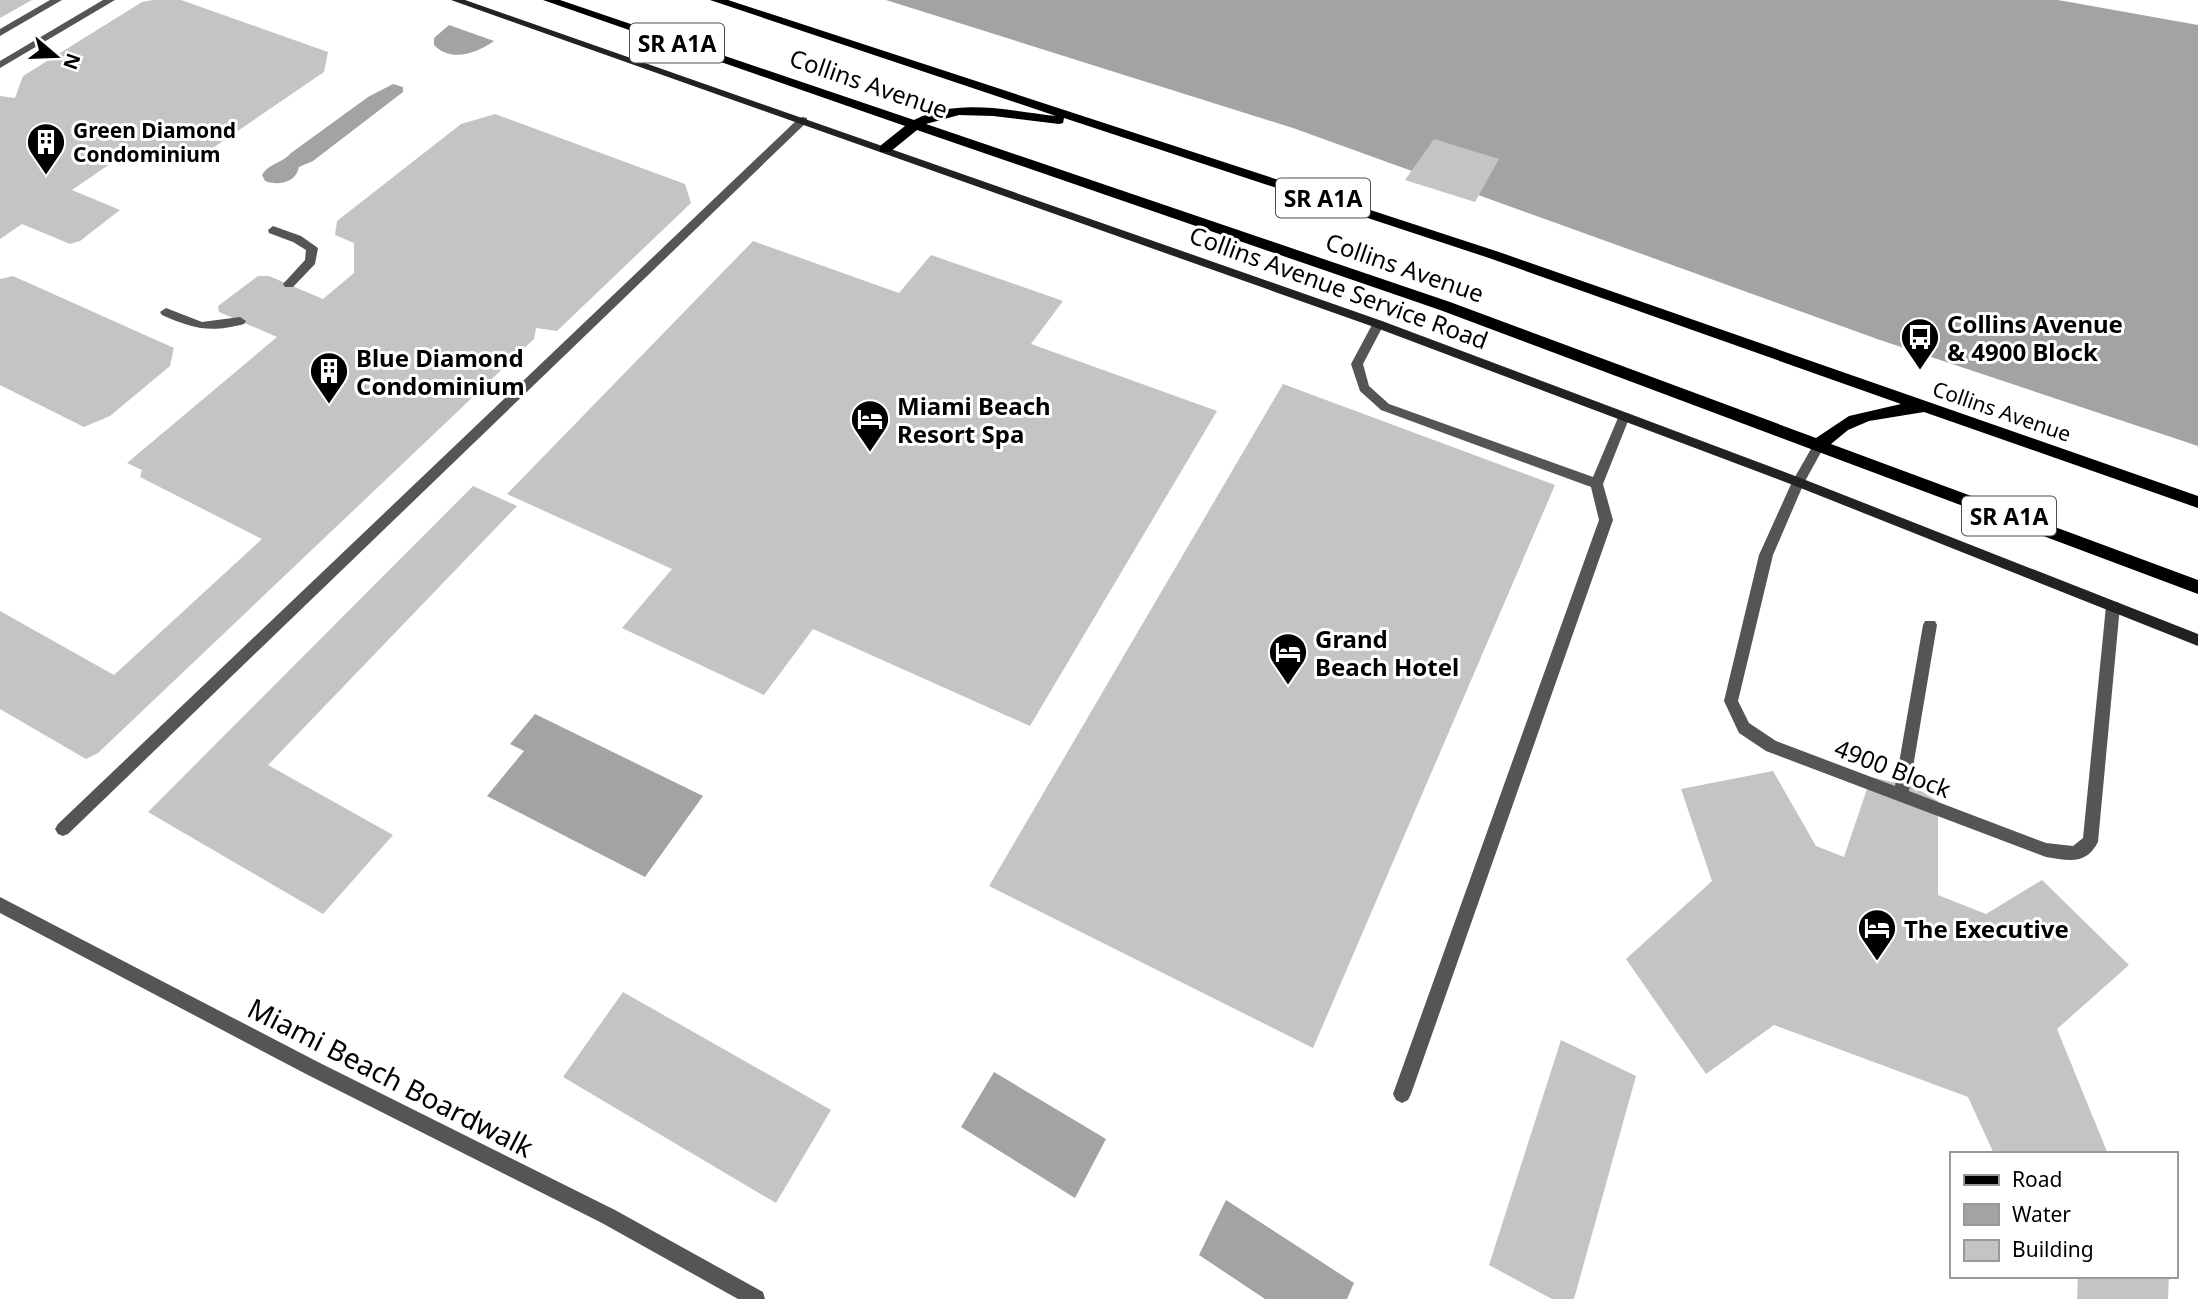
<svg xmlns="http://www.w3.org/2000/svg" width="2198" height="1299" viewBox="0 0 2198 1299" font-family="'Noto Sans',sans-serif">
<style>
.water{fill:#a3a3a3}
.building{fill:#c4c4c4}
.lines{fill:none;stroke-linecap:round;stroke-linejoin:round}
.lane{fill:#555;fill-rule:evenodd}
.street{fill:#555;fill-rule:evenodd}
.secondary{fill:#222;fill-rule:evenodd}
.primary{fill:#000;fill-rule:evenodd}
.labels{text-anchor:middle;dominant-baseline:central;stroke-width:6;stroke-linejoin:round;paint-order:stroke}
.far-poi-label{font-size:21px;font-weight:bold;fill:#000;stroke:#fff;text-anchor:start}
.far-street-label{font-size:21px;fill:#000;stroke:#fff}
.shield{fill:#fff;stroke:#4c4c4c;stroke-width:2}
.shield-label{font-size:23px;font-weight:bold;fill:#000}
.street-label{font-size:24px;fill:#000;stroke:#fff}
.poi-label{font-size:24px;font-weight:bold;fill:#000;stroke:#fff;text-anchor:start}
.near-street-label{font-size:28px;fill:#000;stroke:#fff}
</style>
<rect width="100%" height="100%" fill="#fff"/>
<!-- water -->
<path class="water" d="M 886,0 L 2058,0 L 2198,25 L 2198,446 L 1880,340 L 1293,128 Z
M 449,25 L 494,41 C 477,53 451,63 434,45 L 434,38 Z
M 393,84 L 403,87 L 403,92 L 313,161 L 299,167 C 296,183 278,186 265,181 L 262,175 C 269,163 283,163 291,153 L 368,97 Z
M 535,714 L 703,796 L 645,877 L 487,796 L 524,751 L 510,744 Z
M 994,1072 L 1106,1139 L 1075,1198 L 961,1127 Z
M 1226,1200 L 1354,1283 L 1347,1299 L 1265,1299 L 1199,1255 Z"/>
<!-- building -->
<path class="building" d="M 0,0 L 32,0 L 0,18 Z
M 153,0 L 181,0 L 328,52 L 324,72 L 207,152 L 199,153 L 190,159 L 168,152 L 153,163 L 113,162 L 72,190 L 120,210 L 80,241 L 70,244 L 22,224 L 0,239 L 0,96 L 15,98 L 23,76 L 142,2 Z
M 495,114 L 685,184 L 691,203 L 557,331 L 536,328 L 534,339 L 98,753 L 86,759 L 0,709 L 0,611 L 114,675 L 262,539 L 140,477 L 142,470 L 127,463 L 277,337 L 219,312 L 218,306 L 258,276 L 269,276 L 323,299 L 354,273 L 354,243 L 335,235 L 337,221 L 461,124 Z
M 1434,139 L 1499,159 L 1475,202 L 1405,180 Z
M 753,241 L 899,293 L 931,255 L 1063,301 L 1031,344 L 1217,411 L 1030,726 L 813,629 L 764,695 L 622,628 L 672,569 L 507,494 Z
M 13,276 L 174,348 L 170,366 L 110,416 L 84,427 L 0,385 L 0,279 Z
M 1283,384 L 1555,485 L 1313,1048 L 989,886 Z
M 473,486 L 517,506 L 268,765 L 393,835 L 323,914 L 148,812 Z
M 1773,771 L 1816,846 L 1844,857 L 1871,777 L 1914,787 L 1938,801 L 1938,895 L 1986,914 L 2042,880 L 2129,965 L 2057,1029 L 2108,1154 L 1994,1154 L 1968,1097 L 1774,1025 L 1706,1074 L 1626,959 L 1712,881 L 1681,789 Z
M 623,992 L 831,1110 L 776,1203 L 563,1077 Z
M 1561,1040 L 1636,1076 L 1574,1299 L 1552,1299 L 1489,1265 Z
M 2078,1276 L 2169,1276 L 2168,1299 L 2077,1299 Z"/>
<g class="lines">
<!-- lane -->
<path class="lane" d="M 50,0 L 62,0 L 0,36 L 0,29 Z
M 103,0 L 115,0 L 0,68 L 0,61 Z
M 803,117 L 807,118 L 807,122 L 68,834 L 63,836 L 58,834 L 55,829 L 58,824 L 799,118 Z
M 273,226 L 301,236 L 318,248 L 315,264 L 293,287 L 285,287 L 283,284 L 305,260 L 306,250 L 293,242 L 269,233 L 268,230 Z
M 166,308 L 202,322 L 240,317 L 246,321 L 244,324 C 210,333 194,329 162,315 L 160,312 Z
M 1378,320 L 1384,324 L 1363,364 L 1369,386 L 1389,404 L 1593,477 L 1620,413 L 1628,413 L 1630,416 L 1603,484 L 1613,520 L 1411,1094 L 1408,1100 L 1402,1103 L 1396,1100 L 1393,1094 L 1599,520 L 1591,487 L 1381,410 L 1360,391 L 1351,364 L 1374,321 Z
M 1819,440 L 1825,445 L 1804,483 L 1773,555 L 1738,701 L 1749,723 L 1776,741 L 1895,786 L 1923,625 L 1925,621 L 1935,621 L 1937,625 L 1909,791 L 2046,843 L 2073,846 L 2083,838 L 2106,606 L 2108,602 L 2118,602 L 2120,606 L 2098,842 C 2086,866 2067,860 2046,857 L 1766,751 L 1739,733 L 1724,701 L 1759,555 L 1792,482 L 1815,442 Z"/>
<!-- street -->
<path class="street" d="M 0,897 L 318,1062 L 615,1210 L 763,1292 L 765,1299 L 738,1299 L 602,1223 L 306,1074 L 0,913 Z"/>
<!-- secondary -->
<path class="secondary" d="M 451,0 L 465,0 L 1382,321 L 1803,479 L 2198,634 L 2198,646 L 1793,485 L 1374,327 Z"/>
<!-- primary -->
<path class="primary" d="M 543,0 L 560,0 L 914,120 C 957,97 1010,111 1056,116 L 710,0 L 728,0 L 1499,252 L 2198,496 L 2198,508 L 1924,412 L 1869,421 L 1848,430 L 1831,444 L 2198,580 L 2198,594 L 1440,310 L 917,130 L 890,152 L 880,152 L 880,146 L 905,126 ZM 959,115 L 993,116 L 1059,124 L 1063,123 L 1064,118 L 1489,258 L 1901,404 L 1849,416 L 1816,438 L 1450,302 L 926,124 Z"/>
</g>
<!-- icons -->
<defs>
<g id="building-pin" transform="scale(2.0125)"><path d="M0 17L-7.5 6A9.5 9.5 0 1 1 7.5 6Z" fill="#000" stroke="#fff"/><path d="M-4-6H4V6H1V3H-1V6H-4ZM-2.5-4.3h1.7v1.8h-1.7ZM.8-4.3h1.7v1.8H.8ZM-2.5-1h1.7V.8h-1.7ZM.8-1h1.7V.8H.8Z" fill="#fff"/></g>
<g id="bus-pin" transform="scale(2.0125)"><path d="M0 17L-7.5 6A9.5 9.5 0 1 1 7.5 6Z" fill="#000" stroke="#fff"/><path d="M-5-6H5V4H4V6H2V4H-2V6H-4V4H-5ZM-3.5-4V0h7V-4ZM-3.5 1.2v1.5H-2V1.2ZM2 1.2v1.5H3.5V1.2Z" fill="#fff"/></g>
<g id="hotel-pin" transform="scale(2.0125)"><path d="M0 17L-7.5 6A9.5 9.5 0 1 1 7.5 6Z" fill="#000" stroke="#fff"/><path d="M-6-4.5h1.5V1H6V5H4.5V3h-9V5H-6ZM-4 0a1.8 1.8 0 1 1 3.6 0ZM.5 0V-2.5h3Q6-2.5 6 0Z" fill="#fff"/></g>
</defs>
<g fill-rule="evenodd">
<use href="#building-pin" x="46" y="142"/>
<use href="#bus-pin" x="1920" y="337"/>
<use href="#building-pin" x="329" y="371"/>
<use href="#hotel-pin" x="870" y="419"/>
<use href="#hotel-pin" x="1288" y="652"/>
<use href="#hotel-pin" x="1877" y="928"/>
</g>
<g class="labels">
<!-- far-poi labels -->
<g class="far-poi-label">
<text x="73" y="130">Green Diamond<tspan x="73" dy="24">Condominium</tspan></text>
</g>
<!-- far-street labels -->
<g class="far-street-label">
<text transform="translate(2002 411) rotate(19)">Collins Avenue</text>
</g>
<!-- shield labels -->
<g class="shield">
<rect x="630" y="23.5" width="94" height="39" rx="5"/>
<rect x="1276" y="178.5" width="94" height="39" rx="5"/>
<rect x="1962" y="496.5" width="94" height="39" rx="5"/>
</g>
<g class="shield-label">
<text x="677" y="43">SR A1A</text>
<text x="1323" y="198">SR A1A</text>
<text x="2009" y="516">SR A1A</text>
</g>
<!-- street labels -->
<g class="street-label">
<text transform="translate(869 83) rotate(19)">Collins Avenue</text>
<text transform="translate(1405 267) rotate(19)">Collins Avenue</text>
<text transform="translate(1339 287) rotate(20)">Collins Avenue Service Road</text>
<text transform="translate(1893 768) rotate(21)">4900 Block</text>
</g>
<!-- poi labels -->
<g class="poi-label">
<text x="1947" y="323">Collins Avenue<tspan x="1947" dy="28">&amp; 4900 Block</tspan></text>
<text x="356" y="357">Blue Diamond<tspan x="356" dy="28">Condominium</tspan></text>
<text x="897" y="405">Miami Beach<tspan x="897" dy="28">Resort Spa</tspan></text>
<text x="1315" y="638">Grand<tspan x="1315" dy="28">Beach Hotel</tspan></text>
<text x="1904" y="928">The Executive</text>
</g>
<!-- near-street labels -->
<g class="near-street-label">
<text transform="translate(391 1077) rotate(27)">Miami Beach Boardwalk</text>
</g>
</g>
<!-- legend -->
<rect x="1950" y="1152" width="228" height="126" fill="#ffffff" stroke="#999999" stroke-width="2"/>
<rect x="1964" y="1175" width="35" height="10" fill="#000000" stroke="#999999" stroke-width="2"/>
<text x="2012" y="1187" font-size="21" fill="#000000">Road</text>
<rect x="1964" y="1204" width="35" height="21" fill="#a3a3a3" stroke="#999999" stroke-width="2"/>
<text x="2012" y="1222" font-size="21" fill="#000000">Water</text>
<rect x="1964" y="1240" width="35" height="21" fill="#c4c4c4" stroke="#999999" stroke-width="2"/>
<text x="2012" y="1257" font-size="21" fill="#000000">Building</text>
<!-- north arrow -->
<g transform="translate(56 56) rotate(109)" stroke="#ffffff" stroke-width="5" paint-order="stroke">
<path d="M0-5L12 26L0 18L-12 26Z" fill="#000000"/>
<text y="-10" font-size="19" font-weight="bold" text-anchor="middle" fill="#000000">N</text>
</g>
</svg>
